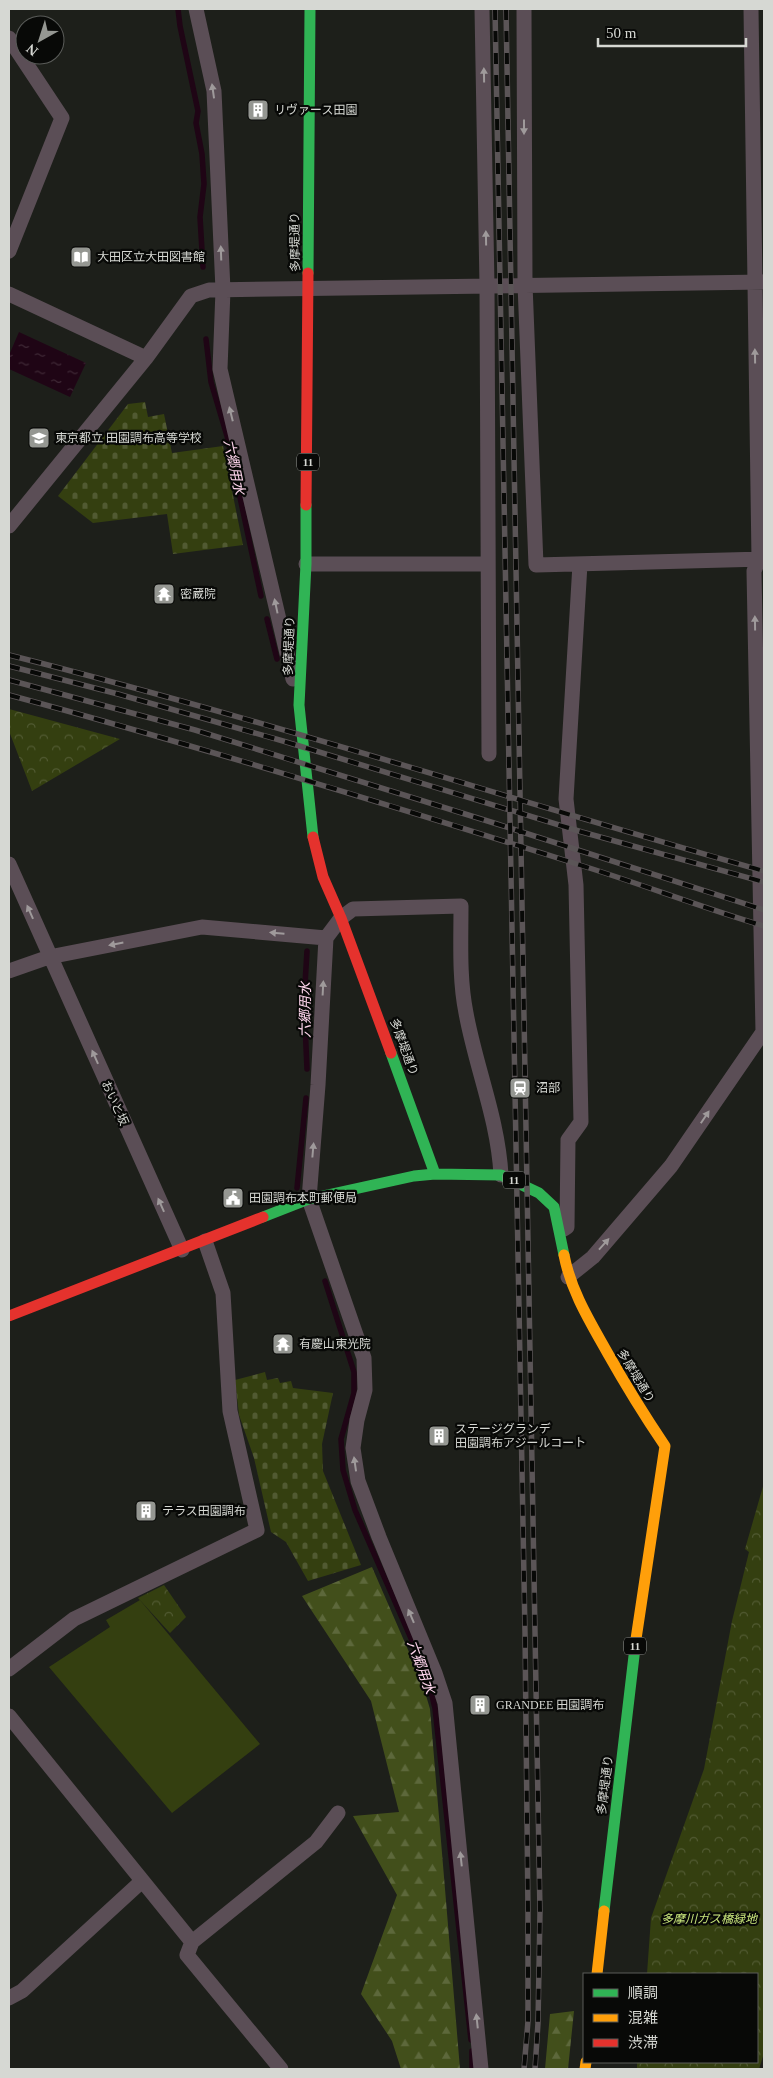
<svg xmlns="http://www.w3.org/2000/svg" width="773" height="2078" viewBox="0 0 773 2078" font-family="'Times New Roman','Noto Sans JP',serif">
<style>
.grass{fill:#343f10}
.forest{fill:url(#forest-firs)}
.cemetery{fill:url(#cemetery-stones)}
.park{fill:url(#park-crowns)}
.water{fill:url(#water-ripples)}
.lines{fill:none;stroke-linecap:round;stroke-linejoin:round}
.stream{stroke:#1f0515;stroke-width:5.5}
.street{stroke:#5b4e56;stroke-width:15}
.fast{stroke:#30b455;stroke-width:11}
.slow{stroke:#ff9f0a;stroke-width:11}
.jam{stroke:#e5322d;stroke-width:11}
.rail-casing{stroke:#5b5557;stroke-width:5.5}
.rail{stroke:#080907;stroke-width:4;stroke-dasharray:11;stroke-linecap:butt}
.oneway{fill:#9f9a9b}
.labels{text-anchor:middle;dominant-baseline:central;stroke-width:4.5;stroke-linejoin:round;paint-order:stroke}
.shield{fill:#080907;stroke:#989a96;stroke-width:1}
.shield-label{font-size:11px;font-weight:bold;fill:#d6d8d3}
.poi-label{font-size:12px;fill:#d6d8d3;stroke:#080907;text-anchor:start}
.street-label{font-size:12px;fill:#d6d8d3;stroke:#080907}
.park-label{font-size:12px;font-style:italic;fill:#c9e67c;stroke:#080907}
.water-label{font-size:14px;font-style:italic;fill:#ffd6ed;stroke:#080907}
</style>
<defs>
<pattern id="forest-firs" width="22" height="20" patternUnits="userSpaceOnUse" patternTransform="scale(1.25)"><rect width="22" height="20" fill="#424f1b"/><path d="M5 1l3.5 6h-7zM16 11l3.5 6h-7z" fill="#5d683b"/></pattern>
<pattern id="cemetery-stones" width="16" height="16" patternUnits="userSpaceOnUse" patternTransform="scale(1.25)"><rect width="16" height="16" fill="#343f10"/><path d="M2 7V4a2 2 0 0 1 4 0v3zM10 15v-3a2 2 0 0 1 4 0v3z" fill="#515a32"/></pattern>
<pattern id="park-crowns" width="20" height="18" patternUnits="userSpaceOnUse" patternTransform="scale(1.25)"><rect width="20" height="18" fill="#343f10"/><path d="M2 6a3 3 0 1 1 6 0M12 15a3 3 0 1 1 6 0" fill="none" stroke="#515a32"/></pattern>
<pattern id="water-ripples" width="26" height="14" patternUnits="userSpaceOnUse" patternTransform="scale(1.25)"><rect width="26" height="14" fill="#1f0515"/><path d="M2 4q2-2 4 0t4 0M15 11q2-2 4 0t4 0" fill="none" stroke="#3f2936"/></pattern>
</defs>
<rect width="100%" height="100%" fill="#1d1f1a"/>
<!-- grass -->
<path class="grass" d="M 140,1600 L 260,1744 L 172,1813 L 49,1667 L 110,1627 L 106,1620 Z"/>
<!-- forest -->
<path class="forest" d="M 372,1567 L 422,1682 L 430,1709 L 460,2069 L 401,2069 L 392,2041 L 361,1994 L 397,1895 L 353,1816 L 399,1812 L 371,1701 L 302,1596 Z
M 574,2011 L 568,2069 L 545,2069 L 550,2014 Z"/>
<!-- cemetery -->
<path class="cemetery" d="M 145,402 L 148,417 L 164,414 L 172,453 L 223,446 L 243,545 L 173,554 L 167,514 L 93,523 L 58,496 L 128,404 Z
M 265,1372 L 267,1380 L 278,1378 L 280,1383 L 291,1381 L 293,1388 L 333,1393 L 322,1444 L 323,1471 L 361,1565 L 308,1581 L 286,1542 L 271,1532 L 254,1458 L 239,1415 L 235,1380 Z"/>
<!-- park -->
<path class="park" d="M 9,709 L 120,739 L 32,791 L 9,731 Z
M 764,1483 L 764,2053 L 759,2069 L 637,2069 L 637,2062 L 757,2062 L 757,1974 L 647,1974 L 651,1918 L 704,1769 L 732,1621 L 749,1552 L 745,1549 Z
M 164,1585 L 186,1617 L 170,1633 L 138,1598 Z"/>
<!-- water -->
<path class="water" d="M 19,332 L 86,363 L 70,397 L 9,369 L 9,355 Z"/>
<g class="lines">
<!-- stream -->
<path class="stream" d="M 178,9 L 180,26 L 198,111 L 196,123 L 202,154 L 204,184 L 200,217 L 203,267
M 206,339 L 211,382 L 227,436 L 261,596
M 267,619 L 277,659
M 307,1069 L 304,1001 L 307,951
M 297,1188 L 306,1098
M 325,1281 L 354,1372 L 354,1393 L 341,1439 L 343,1470 L 355,1510 L 427,1675 L 435,1708 L 471,2040
M 472,2051 L 472,2069"/>
<!-- street -->
<path class="street" d="M 196,9 L 214,91 L 223,290 L 220,369 L 293,679
M 482,9 L 487,286 L 489,754
M 524,9 L 525,284 L 536,565 L 764,559
M 9,38 L 62,118 L 9,251
M 9,294 L 146,358
M 9,526 L 146,358 L 191,296 L 209,290 L 764,282
M 306,564 L 487,564
M 9,864 L 182,1250
M 9,971 L 49,957 L 202,927 L 326,938
M 564,1229 L 567,1227 L 568,1140 L 581,1122 L 576,885 L 566,799 L 580,564
M 568,1277 L 593,1257 L 671,1166 L 763,1032 L 754,571 L 759,559 L 751,9
M 9,1669 L 74,1619 L 257,1530 L 230,1411 L 223,1293 L 205,1241
M 9,1716 L 192,1942
M 9,1998 L 22,1991 L 142,1881
M 281,2069 L 187,1955 L 192,1942 L 316,1842 L 338,1813
M 481,2069 L 445,1703 L 435,1673 L 379,1537 L 358,1481 L 353,1448 L 357,1420 L 365,1390 L 364,1358 L 309,1199 L 318,1085 L 326,938 L 341,918 L 353,909 L 461,906 C 461,942 459,978 466,1013 C 476,1068 498,1119 501,1175"/>
<!-- fast -->
<path class="fast" d="M 308,273 L 310,9
M 306,505 L 306,564 L 299,705 L 313,837
M 391,1053 L 435,1174 L 501,1175 L 539,1193 L 554,1207 L 564,1255
M 263,1217 L 309,1199 L 414,1176 L 435,1174
M 604,1911 L 636,1639"/>
<!-- slow -->
<path class="slow" d="M 564,1255 C 571,1291 589,1320 607,1352 C 625,1384 644,1415 665,1446 L 636,1639
M 597,1974 L 604,1911
M 585,2069 L 586,2062"/>
<!-- jam -->
<path class="jam" d="M 306,505 L 308,273
M 313,837 L 323,877 L 341,918 L 391,1053
M 9,1316 L 263,1217"/>
<!-- rail casing -->
<g class="rail-casing">
<path id="rail" d="M 495,9 L 525,1633 L 528,1912 L 528,2021 L 524,2069
M 506,9 L 540,1912 L 538,2023 L 535,2069
M 9,655 C 263,719 512,800 764,871
M 9,666 L 118,694 L 283,741 L 582,832 L 764,882
M 9,680 L 195,730 L 494,823 L 764,910
M 9,695 C 202,747 393,806 583,866 C 644,885 703,908 764,926"/>
</g>
<!-- rail -->
<use href="#rail" class="rail"/>
</g>
<!-- one-way arrows -->
<defs><path id="oneway-solid" d="M-6-.8H1V-3.2L6.5 0L1 3.2V.8H-6Z" transform="scale(1.25)"/></defs>
<g class="oneway">
<use href="#oneway-solid" transform="translate(484 75) rotate(-91)"/>
<use href="#oneway-solid" transform="translate(213 91) rotate(-98)"/>
<use href="#oneway-solid" transform="translate(524 127) rotate(90)"/>
<use href="#oneway-solid" transform="translate(486 238) rotate(-91)"/>
<use href="#oneway-solid" transform="translate(221 253) rotate(-92)"/>
<use href="#oneway-solid" transform="translate(755 356) rotate(-91)"/>
<use href="#oneway-solid" transform="translate(231 414) rotate(-104)"/>
<use href="#oneway-solid" transform="translate(276 606) rotate(-102)"/>
<use href="#oneway-solid" transform="translate(755 623) rotate(-91)"/>
<use href="#oneway-solid" transform="translate(30 912) rotate(-114)"/>
<use href="#oneway-solid" transform="translate(277 933) rotate(-175)"/>
<use href="#oneway-solid" transform="translate(116 944) rotate(169)"/>
<use href="#oneway-solid" transform="translate(323 988) rotate(-87)"/>
<use href="#oneway-solid" transform="translate(95 1057) rotate(-114)"/>
<use href="#oneway-solid" transform="translate(705 1117) rotate(-56)"/>
<use href="#oneway-solid" transform="translate(313 1150) rotate(-85)"/>
<use href="#oneway-solid" transform="translate(161 1205) rotate(-114)"/>
<use href="#oneway-solid" transform="translate(604 1244) rotate(-48)"/>
<use href="#oneway-solid" transform="translate(355 1464) rotate(-98)"/>
<use href="#oneway-solid" transform="translate(411 1616) rotate(-113)"/>
<use href="#oneway-solid" transform="translate(461 1859) rotate(-96)"/>
<use href="#oneway-solid" transform="translate(477 2021) rotate(-96)"/>
</g>
<!-- icons -->
<defs>
<g id="building-square" transform="scale(1.125)"><rect x="-9" y="-9" width="18" height="18" rx="4" fill="#959792" stroke="#080907"/><path d="M-4-6H4V6H1V3H-1V6H-4ZM-2.5-4.3h1.7v1.8h-1.7ZM.8-4.3h1.7v1.8H.8ZM-2.5-1h1.7V.8h-1.7ZM.8-1h1.7V.8H.8Z" fill="#fff"/></g>
<g id="library-square" transform="scale(1.125)"><rect x="-9" y="-9" width="18" height="18" rx="4" fill="#959792" stroke="#080907"/><path d="M-6-4Q-3-5.5-.7-3.5V5Q-3 3-6 4ZM6-4Q3-5.5 .7-3.5V5Q3 3 6 4Z" fill="#fff"/></g>
<g id="school-square" transform="scale(1.125)"><rect x="-9" y="-9" width="18" height="18" rx="4" fill="#959792" stroke="#080907"/><path d="M0-5L7-2L0 1L-7-2ZM-4 1L0 2.5L4 1V4Q0 6-4 4Z" fill="#fff"/></g>
<g id="temple-square" transform="scale(1.125)"><rect x="-9" y="-9" width="18" height="18" rx="4" fill="#959792" stroke="#080907"/><path d="M0-6L5-2H3V0L6.5 2.5H4V6H1.5V3h-3V6H-4V2.5H-6.5L-3 0V-2H-5Z" fill="#fff"/></g>
<g id="station-square" transform="scale(1.125)"><rect x="-9" y="-9" width="18" height="18" rx="4" fill="#959792" stroke="#080907"/><path d="M-3-6H3Q5-6 5-4V2Q5 4 3 4L4.5 6H3L1.5 4h-3L-3 6H-4.5L-3 4Q-5 4-5 2V-4Q-5-6-3-6ZM-3.5-4v3h7v-3ZM-3.5 1v1.5H-2V1ZM2 1v1.5H3.5V1Z" fill="#fff"/></g>
<g id="civic-square" transform="scale(1.125)"><rect x="-9" y="-9" width="18" height="18" rx="4" fill="#959792" stroke="#080907"/><path d="M-.6-6.5H3V-4.5H.6V-3L4-1V1h2V6H-6V1h2V-1L-.6-3ZM-1.2 2.5V6h2.4V2.5Z" fill="#fff"/></g>
</defs>
<g fill-rule="evenodd">
<use href="#building-square" x="258" y="110"/>
<use href="#library-square" x="81" y="257"/>
<use href="#school-square" x="39" y="438"/>
<use href="#temple-square" x="164" y="594"/>
<use href="#station-square" x="520" y="1088"/>
<use href="#civic-square" x="233" y="1198"/>
<use href="#temple-square" x="283" y="1344"/>
<use href="#building-square" x="439" y="1436"/>
<use href="#building-square" x="146" y="1511"/>
<use href="#building-square" x="480" y="1705"/>
</g>
<g class="labels">
<!-- shield labels -->
<g class="shield">
<rect x="297" y="453.5" width="22" height="17" rx="4"/>
<rect x="503" y="1171.5" width="22" height="17" rx="4"/>
<rect x="624" y="1637.5" width="22" height="17" rx="4"/>
</g>
<g class="shield-label">
<text x="308" y="462">11</text>
<text x="514" y="1180">11</text>
<text x="635" y="1646">11</text>
</g>
<!-- poi labels -->
<g class="poi-label">
<text x="274" y="110">リヴァース田園</text>
<text x="97" y="257">大田区立大田図書館</text>
<text x="55" y="438">東京都立 田園調布高等学校</text>
<text x="180" y="594">密蔵院</text>
<text x="536" y="1088">沼部</text>
<text x="249" y="1198">田園調布本町郵便局</text>
<text x="299" y="1344">有慶山東光院</text>
<text x="455" y="1429">ステージグランデ<tspan x="455" dy="14">田園調布アジールコート</tspan></text>
<text x="162" y="1511">テラス田園調布</text>
<text x="496" y="1705">GRANDEE 田園調布</text>
</g>
<!-- street labels -->
<g class="street-label">
<text transform="translate(295 242) rotate(-91)">多摩堤通り</text>
<text transform="translate(289 646) rotate(-88)">多摩堤通り</text>
<text transform="translate(404 1047) rotate(70)">多摩堤通り</text>
<text transform="translate(115 1103) rotate(66)">おいと坂</text>
<text transform="translate(636 1376) rotate(59)">多摩堤通り</text>
<text transform="translate(605 1785) rotate(-83)">多摩堤通り</text>
</g>
<!-- park labels -->
<g class="park-label">
<text x="709" y="1919">多摩川ガス橋緑地</text>
</g>
<!-- water labels -->
<g class="water-label">
<text transform="translate(234 467) rotate(78)">六郷用水</text>
<text transform="translate(305 1010) rotate(-90)">六郷用水</text>
<text transform="translate(421 1667) rotate(70)">六郷用水</text>
</g>
</g>
<!-- border -->
<rect width="773" height="2078" fill="none" stroke="#d6d8d3" stroke-width="20"/>
<!-- legend -->
<rect x="583" y="1973" width="175" height="90" fill="#080907" stroke="#5a5c59"/>
<rect x="593" y="1989" width="25" height="8" fill="#30b455" stroke="#5a5c59"/>
<text x="628" y="1998" font-size="15" fill="#d6d8d3">順調</text>
<rect x="593" y="2014" width="25" height="8" fill="#ff9f0a" stroke="#5a5c59"/>
<text x="628" y="2023" font-size="15" fill="#d6d8d3">混雑</text>
<rect x="593" y="2039" width="25" height="8" fill="#e5322d" stroke="#5a5c59"/>
<text x="628" y="2048" font-size="15" fill="#d6d8d3">渋滞</text>
<!-- north arrow -->
<g transform="translate(40 40) rotate(219)"><circle r="24" fill="#080907" stroke="#5a5c59"/>
<path d="M0-4L9 19L0 12L-9 19Z" fill="#959792"/>
<text y="-8" font-size="14" font-weight="bold" text-anchor="middle" fill="#d6d8d3">N</text>
</g>
<!-- scale -->
<path d="M598 38v8h148v-8" fill="none" stroke="#d6d8d3" stroke-width="2.5"/>
<text x="606" y="38" font-size="15" fill="#d6d8d3" stroke="#080907" stroke-width="4" paint-order="stroke">50 m</text>
</svg>
